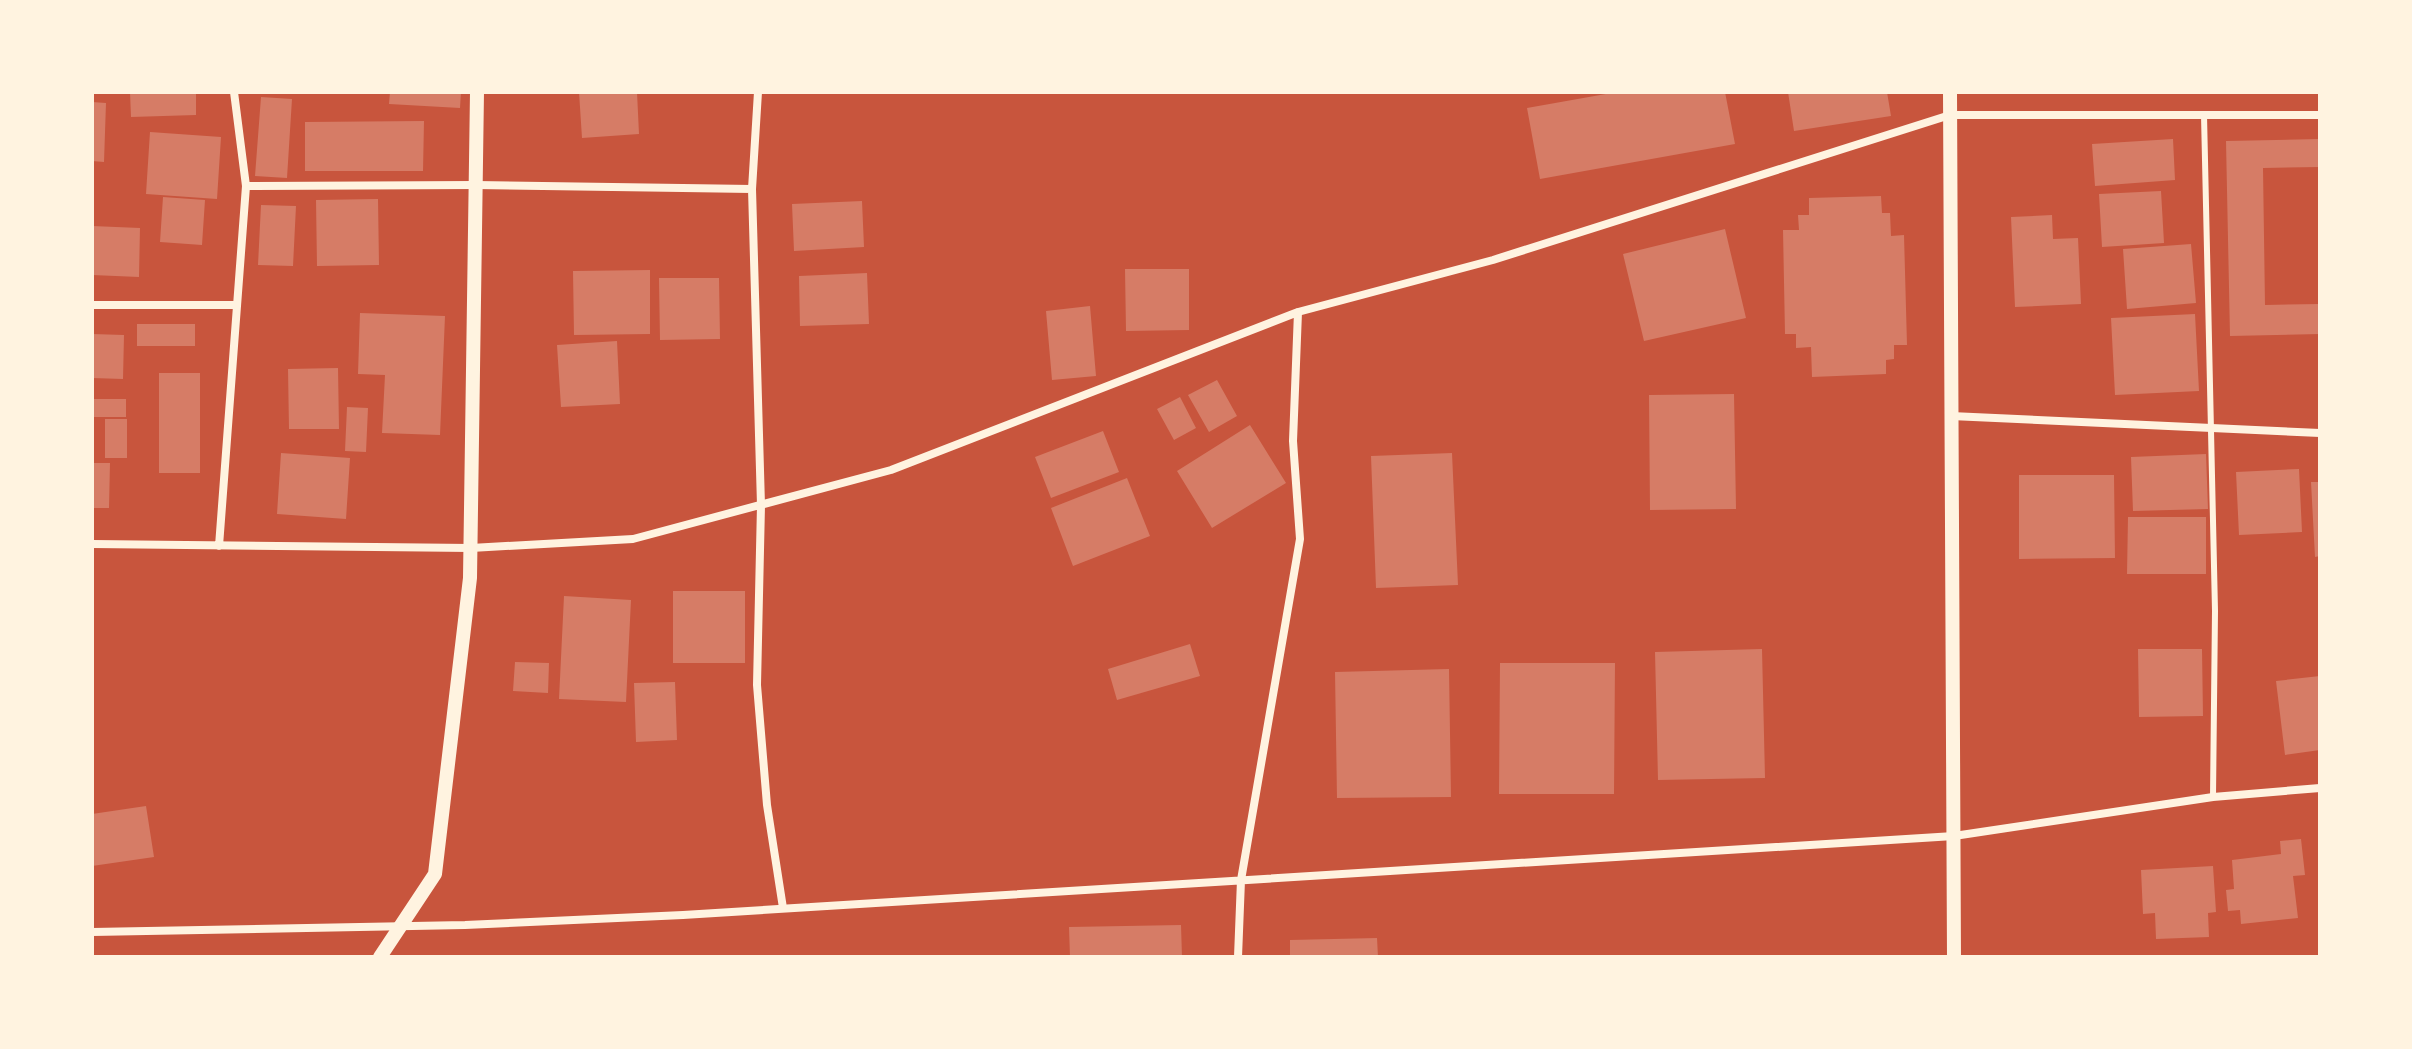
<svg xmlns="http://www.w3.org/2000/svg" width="2412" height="1049" viewBox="0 0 2412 1049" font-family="'Asap Condensed',sans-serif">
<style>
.building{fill:#d67c66}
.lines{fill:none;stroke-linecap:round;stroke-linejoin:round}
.service{stroke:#fff3e0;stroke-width:6}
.minor{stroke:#fff3e0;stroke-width:8}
.tertiary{stroke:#fff3e0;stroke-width:14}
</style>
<rect width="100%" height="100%" fill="#c8553d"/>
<!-- building -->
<path class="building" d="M 130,92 L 196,92 L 196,115 L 131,117 Z
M 390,92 L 461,92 L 460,108 L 389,104 Z
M 579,92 L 637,92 L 639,134 L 582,138 Z
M 1617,92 L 1725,92 L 1735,144 L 1540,179 L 1527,108 Z
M 1788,92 L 1887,92 L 1891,116 L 1794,131 Z
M 261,97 L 292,99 L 287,178 L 255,176 Z
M 92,102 L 106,103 L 104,162 L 92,161 Z
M 424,121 L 423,171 L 305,171 L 305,122 Z
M 150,132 L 221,137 L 217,199 L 146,194 Z
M 2173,139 L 2175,180 L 2095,186 L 2092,144 Z
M 2320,139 L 2320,167 L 2263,168 L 2265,305 L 2320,304 L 2320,334 L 2230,336 L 2226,141 Z
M 2161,191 L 2164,243 L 2102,247 L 2099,194 Z
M 1881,196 L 1882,213 L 1890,213 L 1891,236 L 1904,235 L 1907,345 L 1894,345 L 1894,359 L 1886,360 L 1886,374 L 1812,377 L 1811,347 L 1796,348 L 1796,334 L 1785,334 L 1783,230 L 1799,230 L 1798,215 L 1809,215 L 1809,198 Z
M 163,197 L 205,200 L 202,245 L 160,242 Z
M 378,199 L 379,265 L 317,266 L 316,200 Z
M 862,201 L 864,247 L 794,251 L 792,204 Z
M 261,205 L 296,206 L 293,266 L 258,265 Z
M 2052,215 L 2053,239 L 2078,238 L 2081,304 L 2015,307 L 2011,217 Z
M 92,226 L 140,228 L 139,277 L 92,275 Z
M 1725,229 L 1746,318 L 1644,341 L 1623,254 Z
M 2191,244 L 2196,303 L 2127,309 L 2123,249 Z
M 1125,269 L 1189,269 L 1189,330 L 1126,331 Z
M 650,270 L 650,334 L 574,335 L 573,271 Z
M 867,273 L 869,324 L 800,326 L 799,276 Z
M 659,278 L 719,278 L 720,339 L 660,340 Z
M 1090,306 L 1096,376 L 1052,380 L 1046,311 Z
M 360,313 L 445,316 L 440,435 L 382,433 L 385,375 L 358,374 Z
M 2195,314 L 2199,391 L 2115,395 L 2111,318 Z
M 137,324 L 195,324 L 195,346 L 137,346 Z
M 92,334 L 124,335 L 123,379 L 92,378 Z
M 617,341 L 620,404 L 561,407 L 557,345 Z
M 338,368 L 339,429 L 289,429 L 288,369 Z
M 159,373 L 200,373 L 200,473 L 159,473 Z
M 1217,380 L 1237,416 L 1209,432 L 1188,395 Z
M 1734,394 L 1736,509 L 1650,510 L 1649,395 Z
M 1180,397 L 1196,428 L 1174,440 L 1157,409 Z
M 92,399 L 126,399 L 126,417 L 92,417 Z
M 347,407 L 368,408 L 366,452 L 345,451 Z
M 105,419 L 127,419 L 127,458 L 105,458 Z
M 1250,425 L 1286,483 L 1212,528 L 1177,471 Z
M 1103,431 L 1119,472 L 1051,498 L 1035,457 Z
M 281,453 L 350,458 L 346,519 L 277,514 Z
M 1452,453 L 1458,585 L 1376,588 L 1371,456 Z
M 2206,454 L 2208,509 L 2133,511 L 2131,457 Z
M 92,463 L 110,463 L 109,508 L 92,508 Z
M 2299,469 L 2302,532 L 2239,535 L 2236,472 Z
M 2019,475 L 2114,475 L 2115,558 L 2019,559 Z
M 1127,478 L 1150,536 L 1073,566 L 1051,508 Z
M 2311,482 L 2320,482 L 2320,556 L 2315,557 Z
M 2128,517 L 2206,517 L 2206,574 L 2127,574 Z
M 673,591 L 745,591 L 745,663 L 673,663 Z
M 564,596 L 631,600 L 626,702 L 559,699 Z
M 1190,644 L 1200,676 L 1117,700 L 1108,669 Z
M 1762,649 L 1765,778 L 1658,780 L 1655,652 Z
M 2138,649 L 2202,649 L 2203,716 L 2139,717 Z
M 515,662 L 549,663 L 548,693 L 513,691 Z
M 1500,663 L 1615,663 L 1614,794 L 1499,794 Z
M 1449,669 L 1451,797 L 1337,798 L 1335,672 Z
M 2320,676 L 2320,750 L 2285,755 L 2276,681 Z
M 675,682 L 677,740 L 636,742 L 634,683 Z
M 146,806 L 154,857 L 92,866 L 92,814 Z
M 2301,839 L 2305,875 L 2293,876 L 2298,918 L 2241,924 L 2240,910 L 2228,911 L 2226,890 L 2234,889 L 2232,860 L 2281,854 L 2280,841 Z
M 2213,866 L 2216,912 L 2208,913 L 2209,937 L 2156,939 L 2155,913 L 2143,914 L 2141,870 Z
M 1181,925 L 1182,957 L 1070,957 L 1069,927 Z
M 1377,938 L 1378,957 L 1290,957 L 1290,940 Z"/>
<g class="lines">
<!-- service -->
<path class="service" d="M 2204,115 L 2215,611 L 2213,797"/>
<!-- minor -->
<path class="minor" d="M 758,92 L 752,189 L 761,505 L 757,685 L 767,805 L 783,908
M 246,186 L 476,185 L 752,189
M 92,305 L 237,305
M 1951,416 L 2320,433
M 92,544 L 471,548 L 633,539 L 891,470 L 1298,312 L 1493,260 L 1950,115 L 2320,115
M 219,546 L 246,186 L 234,92
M 92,932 L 465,925 L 683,915 L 1954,836 L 2213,797 L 2320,788
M 1238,957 L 1241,880 L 1300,539 L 1293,441 L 1298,312"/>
<!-- tertiary -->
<path class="tertiary" d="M 1950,92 L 1954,957
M 380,957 L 435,874 L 470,578 L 477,92"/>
</g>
<!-- border -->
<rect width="2412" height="1049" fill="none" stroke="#fff3e0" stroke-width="188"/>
</svg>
